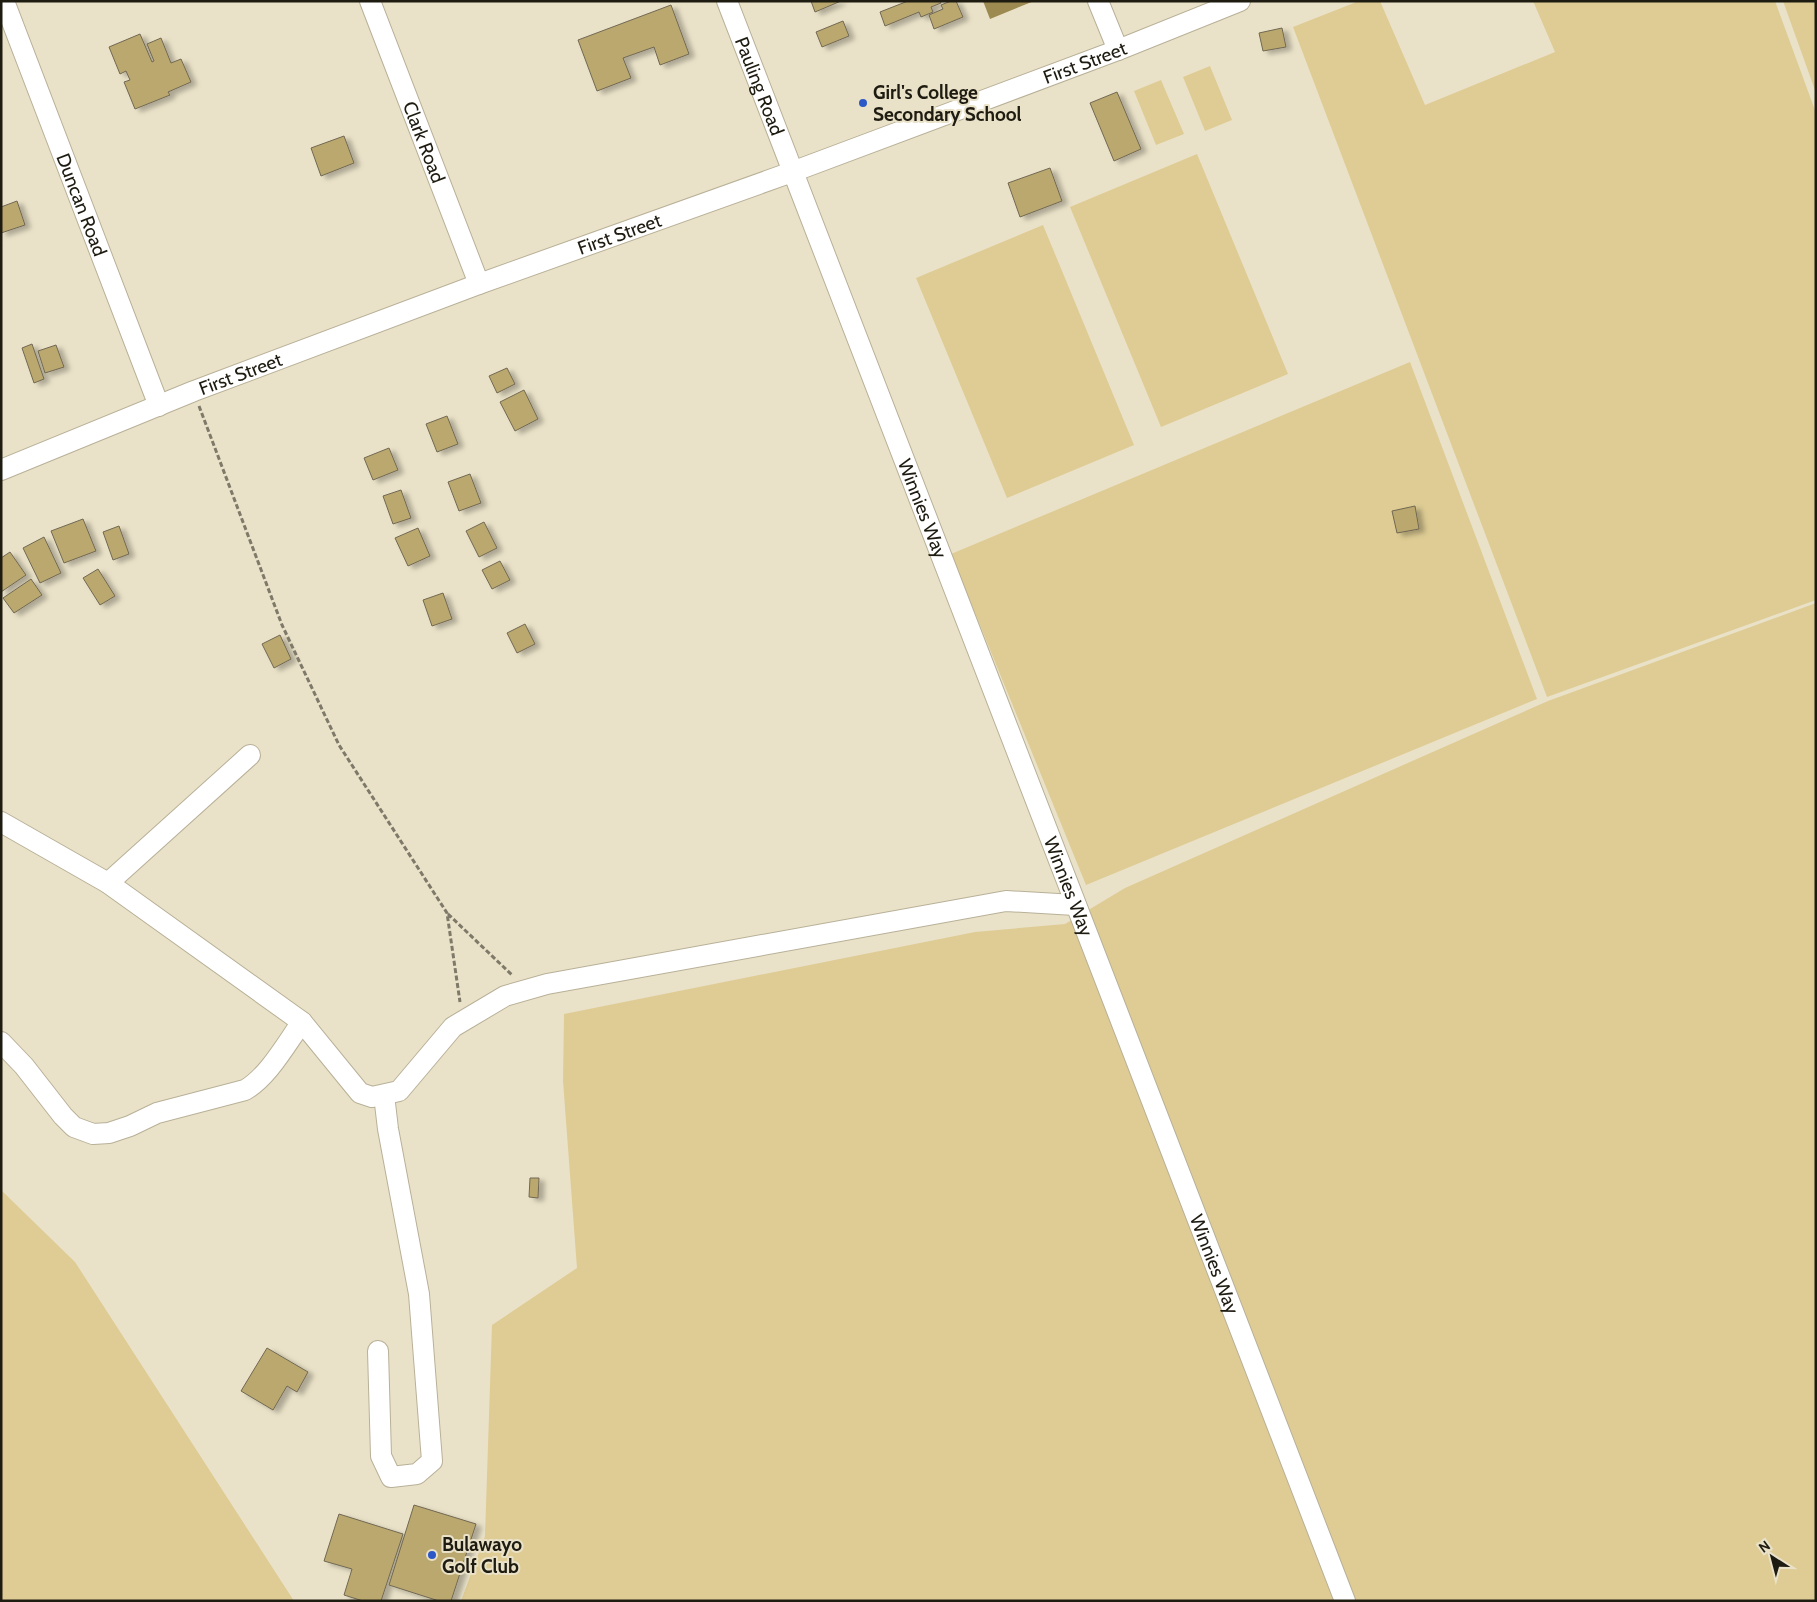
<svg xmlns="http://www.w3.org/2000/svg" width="1817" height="1602" viewBox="0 0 1817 1602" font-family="Cabin,sans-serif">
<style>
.green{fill:#decc94}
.water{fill:#9c8a51}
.building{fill:#bba86e;stroke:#706852;filter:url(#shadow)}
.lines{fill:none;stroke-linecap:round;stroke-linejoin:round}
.minor-casing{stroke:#b8b098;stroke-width:22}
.path{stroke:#7e7968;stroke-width:3;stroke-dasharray:5 2.5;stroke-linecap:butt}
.minor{stroke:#fff;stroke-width:20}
.poi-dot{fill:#2c57c6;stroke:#eae2c8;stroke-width:2}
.labels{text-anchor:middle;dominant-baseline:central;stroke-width:4;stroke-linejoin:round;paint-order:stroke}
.street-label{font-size:19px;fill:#1e1b11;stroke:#eae2c8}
.poi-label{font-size:19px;font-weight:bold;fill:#1e1b11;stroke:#eae2c8;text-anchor:start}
</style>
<defs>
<filter id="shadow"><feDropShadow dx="5.5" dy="3" stdDeviation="2.5" flood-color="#0004"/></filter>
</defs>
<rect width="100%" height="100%" fill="#eae2c8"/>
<!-- green -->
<path class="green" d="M 1359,1 L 1380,1 L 1425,105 L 1555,52 L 1533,1 L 1775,1 L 1816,113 L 1816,600 L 1547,697 L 1293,27 Z
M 1783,1 L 1816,1 L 1816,93 Z
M 1210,66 L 1232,120 L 1205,131 L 1183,77 Z
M 1161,80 L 1184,134 L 1156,145 L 1134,91 Z
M 1197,154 L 1288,374 L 1161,427 L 1070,207 Z
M 1043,225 L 1134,445 L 1007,498 L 916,278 Z
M 1410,362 L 1537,699 L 1086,885 L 951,554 Z
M 1816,603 L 1816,1601 L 461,1601 L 485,1536 L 492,1325 L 577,1268 L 563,1081 L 564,1014 L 975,932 L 1065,924 L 1125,888 L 1548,701 Z
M 1,1190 L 75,1262 L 294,1601 L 1,1601 Z"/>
<!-- water -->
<path class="water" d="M 983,1 L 1034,1 L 990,19 Z"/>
<!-- building -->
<path class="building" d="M 811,1 L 841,1 L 815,12 Z
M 908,1 L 940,1 L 941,3 L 931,7 L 933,12 L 921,17 L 919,12 L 885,26 L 880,12 Z
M 951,1 L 956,1 L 963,17 L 934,29 L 929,15 L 943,9 L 941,5 Z
M 671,5 L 689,54 L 660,65 L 654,47 L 623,58 L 631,78 L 597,91 L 578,40 Z
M 843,21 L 849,36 L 822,47 L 816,32 Z
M 1282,28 L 1286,47 L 1263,51 L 1259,33 Z
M 140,34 L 152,62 L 154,61 L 147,44 L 161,38 L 171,63 L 181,59 L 191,82 L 168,92 L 170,95 L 135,109 L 124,82 L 130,80 L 126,71 L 120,74 L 109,47 Z
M 1117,92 L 1141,149 L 1114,161 L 1090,103 Z
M 344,136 L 354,163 L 321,176 L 311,148 Z
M 1050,168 L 1062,201 L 1020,217 L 1008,183 Z
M 17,201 L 25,225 L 1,233 L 1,207 Z
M 32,344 L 44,379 L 34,383 L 22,348 Z
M 56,345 L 64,367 L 45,373 L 38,351 Z
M 507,368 L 515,384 L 497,393 L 489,376 Z
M 524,390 L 538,419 L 515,431 L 500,402 Z
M 447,416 L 458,444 L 437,452 L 426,424 Z
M 389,448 L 398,470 L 373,480 L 364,458 Z
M 470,474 L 481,503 L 459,511 L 448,482 Z
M 401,490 L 411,518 L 393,524 L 383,496 Z
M 1415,506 L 1419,529 L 1397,533 L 1392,511 Z
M 83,519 L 96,551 L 64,563 L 51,531 Z
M 484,522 L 497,548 L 479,557 L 466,531 Z
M 119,526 L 129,554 L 113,560 L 103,532 Z
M 418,528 L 430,556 L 408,566 L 395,538 Z
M 44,537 L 61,573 L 40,583 L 23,548 Z
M 10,552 L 26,575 L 1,592 L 1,558 Z
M 500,561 L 510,580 L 492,589 L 482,570 Z
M 98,569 L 115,596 L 100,605 L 83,578 Z
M 31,579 L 42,595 L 14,613 L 3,598 Z
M 443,593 L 452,619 L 432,626 L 423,600 Z
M 525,624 L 535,644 L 517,653 L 507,633 Z
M 280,635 L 291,659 L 274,668 L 262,644 Z
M 530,1178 L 539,1178 L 538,1198 L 529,1197 Z
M 267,1348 L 308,1372 L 297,1392 L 287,1386 L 273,1410 L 241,1391 Z
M 414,1505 L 476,1524 L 451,1601 L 439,1601 L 389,1585 Z
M 339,1514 L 403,1534 L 381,1601 L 363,1601 L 344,1595 L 352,1569 L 324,1561 Z"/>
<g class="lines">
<!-- minor casing -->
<g class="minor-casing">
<g id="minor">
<path id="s1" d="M 4,1 L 159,406"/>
<path id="s2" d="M 370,1 L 479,284"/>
<path id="s3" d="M 727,1 L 1345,1601"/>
<path d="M 1098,1 L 1118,50"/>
<path id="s4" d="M 1,470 L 194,391 L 479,284 L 792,172 L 1118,50 L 1240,1"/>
<path d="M 1,822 L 108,883 L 302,1022 L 360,1093 L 372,1097 L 399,1091 L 453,1027 L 505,996 L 547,984 L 1006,901 L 1075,905"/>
<path d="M 108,883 L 250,755"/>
<path d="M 1,1042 L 24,1066 L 63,1116 L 74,1127 L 93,1134 L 109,1133 L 130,1126 L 157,1113 L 245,1090 C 268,1077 286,1044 302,1022"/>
<path d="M 378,1351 L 381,1456 L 391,1477 L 417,1474 L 432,1461 L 419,1294 L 388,1129 L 384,1095"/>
</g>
</g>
<!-- path -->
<path class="path" d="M 199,406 L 282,625 L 339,745 L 447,913 L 460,1002
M 448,914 L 512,975"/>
<!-- minor -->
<use href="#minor" class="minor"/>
</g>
<!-- markers -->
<g class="poi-dot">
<circle cx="863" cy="103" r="5"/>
<circle cx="432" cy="1555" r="5"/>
</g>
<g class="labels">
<!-- street labels -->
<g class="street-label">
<text stroke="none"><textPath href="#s4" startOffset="1158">First Street</textPath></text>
<text stroke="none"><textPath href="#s3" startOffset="91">Pauling Road</textPath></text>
<text stroke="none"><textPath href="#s2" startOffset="151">Clark Road</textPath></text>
<text stroke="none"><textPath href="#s1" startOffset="218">Duncan Road</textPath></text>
<text stroke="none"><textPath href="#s4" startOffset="662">First Street</textPath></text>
<text stroke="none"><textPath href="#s4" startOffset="258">First Street</textPath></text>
<text stroke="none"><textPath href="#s3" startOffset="544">Winnies Way</textPath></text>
<text stroke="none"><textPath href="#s3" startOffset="949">Winnies Way</textPath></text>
<text stroke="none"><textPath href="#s3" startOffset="1354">Winnies Way</textPath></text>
</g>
<!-- poi labels -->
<g class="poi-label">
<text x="873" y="92">Girl's College<tspan x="873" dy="22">Secondary School</tspan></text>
<text x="442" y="1544">Bulawayo<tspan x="442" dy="22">Golf Club</tspan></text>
</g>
</g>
<!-- border -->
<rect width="1817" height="1602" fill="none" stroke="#1e1b11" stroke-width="5"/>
<!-- north arrow -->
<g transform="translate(1772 1557) rotate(324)" stroke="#eae2c8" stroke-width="4" paint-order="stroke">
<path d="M0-4L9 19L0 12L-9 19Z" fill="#1e1b11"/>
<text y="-8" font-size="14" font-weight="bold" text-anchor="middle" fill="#1e1b11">N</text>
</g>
</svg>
